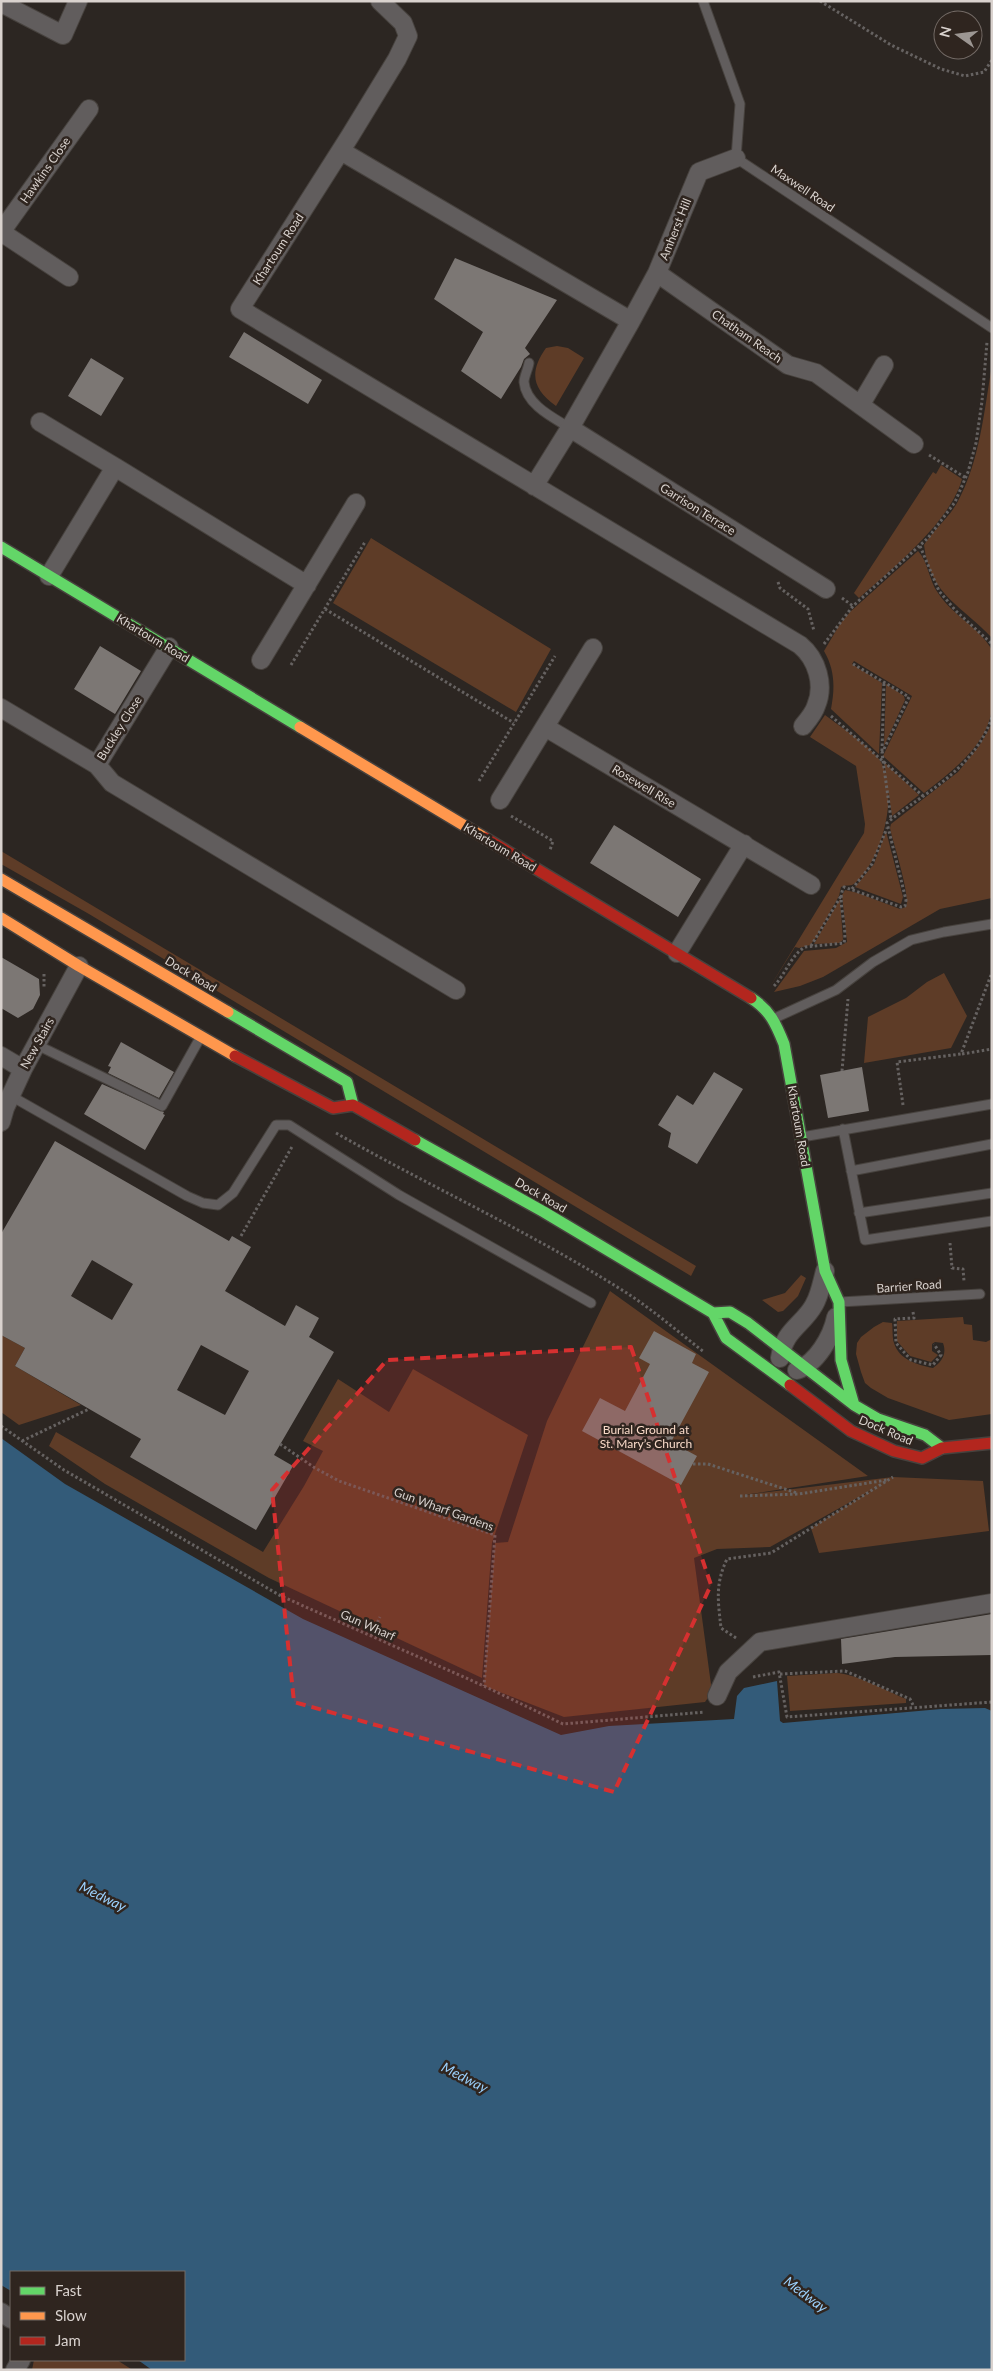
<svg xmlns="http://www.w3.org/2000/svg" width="993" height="2371" viewBox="0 0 993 2371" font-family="Lato,sans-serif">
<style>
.green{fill:#5e3c27}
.water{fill:#335b79}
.building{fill:#7c7774;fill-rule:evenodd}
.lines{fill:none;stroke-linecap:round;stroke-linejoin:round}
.lane-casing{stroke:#47423e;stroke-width:11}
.street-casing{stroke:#47423e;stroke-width:20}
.fast-casing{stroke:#47423e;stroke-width:14}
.slow-casing{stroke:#47423e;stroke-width:14}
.jam-casing{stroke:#47423e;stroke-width:14}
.path{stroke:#666261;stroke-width:3;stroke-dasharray:2.5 2.5;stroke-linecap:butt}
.lane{stroke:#615d5d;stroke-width:9}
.street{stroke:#615d5d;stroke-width:18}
.fast{stroke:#63d668;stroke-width:11}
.slow{stroke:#ff974d;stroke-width:11}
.jam{stroke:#b3261e;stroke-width:11}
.marked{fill:#d63030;fill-opacity:0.2;stroke:#d63030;stroke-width:4;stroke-dasharray:10 6;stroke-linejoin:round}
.labels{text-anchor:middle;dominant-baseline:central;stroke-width:5;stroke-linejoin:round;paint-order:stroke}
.street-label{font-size:12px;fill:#d9d2ce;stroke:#2f251f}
.park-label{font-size:12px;fill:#fadbc9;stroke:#2f251f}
.water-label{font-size:14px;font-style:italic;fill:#9bd1fd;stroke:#2f251f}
</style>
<rect width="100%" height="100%" fill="#2c2622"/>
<!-- green -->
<path class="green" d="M 557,346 L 568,348 L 584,358 L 556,406 C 532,389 529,372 546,348 Z
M 992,365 L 992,638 C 963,606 930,596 924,545 C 933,530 948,519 957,503 C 980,461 984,411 992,365 Z
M 941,465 L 962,479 C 951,521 892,569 859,598 L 854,593 L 933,472 L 936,474 Z
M 371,538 L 551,649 L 516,712 L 333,603 Z
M 918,551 C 928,561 929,581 938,593 C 952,615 979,627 992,650 C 992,669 993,689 992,708 C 988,745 951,772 924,793 L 883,756 L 912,696 L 854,661 L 852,664 L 882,683 L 879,754 L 831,709 C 835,688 835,670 824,651 L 840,624 L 851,611 Z
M 886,684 L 904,696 L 905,700 L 884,746 Z
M 825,715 C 838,725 874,749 881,762 C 899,795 882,860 855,883 C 851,887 846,884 841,887 L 839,896 L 815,939 L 810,945 L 799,948 L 795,947 L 768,990 L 864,833 L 865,824 L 856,766 L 810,737 Z
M 992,724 L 992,898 L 940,909 L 823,977 L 800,986 L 774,992 L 804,951 L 836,948 L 847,942 L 842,895 L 845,890 L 858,893 L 900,909 L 906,907 C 911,896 893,843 890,828 L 891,824 L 958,772 L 979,746 Z
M 884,762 L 919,795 L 892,816 Z
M 886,831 L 903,897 L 901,904 L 855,887 L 874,864 Z
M 1,851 L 696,1266 L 691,1276 L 89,914 L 1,864 Z
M 840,899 L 843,940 L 839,943 L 814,944 Z
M 944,973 L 967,1016 L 951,1048 L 864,1063 L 868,1017 L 906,998 L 927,982 Z
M 801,1275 L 806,1278 L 798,1296 L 783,1311 L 778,1312 L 762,1300 L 785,1293 Z
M 610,1291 L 868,1476 L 744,1495 L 893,1477 L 983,1481 L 989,1531 L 819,1553 L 811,1528 L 877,1487 L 770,1547 L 717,1549 L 694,1558 L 712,1692 L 705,1702 L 564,1717 L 484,1686 L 495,1543 L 508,1542 L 547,1421 Z
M 963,1317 L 964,1324 L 972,1325 L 973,1340 L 986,1342 L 992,1339 L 992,1414 L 949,1420 L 888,1398 L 871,1388 L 865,1383 L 861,1372 L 856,1354 L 857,1343 L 861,1337 L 874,1327 L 883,1322 L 892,1323 C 893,1329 892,1337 894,1343 C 899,1360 918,1365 933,1368 C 942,1362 947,1354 943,1343 L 935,1342 L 932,1344 L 932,1351 L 938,1355 L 931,1362 L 910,1356 L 897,1341 L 897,1321 Z
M 1,1335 L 25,1348 L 15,1366 L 81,1405 L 19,1425 L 1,1412 Z
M 413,1369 L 528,1435 L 492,1543 L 482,1678 L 269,1578 L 105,1484 L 49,1446 L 56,1432 L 263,1552 L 304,1486 L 323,1451 L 303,1441 L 338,1379 L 389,1412 Z
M 836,1673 C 856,1674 887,1691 906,1699 L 906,1703 L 790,1711 L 787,1676 Z
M 34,2360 L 117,2360 L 131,2369 L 32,2370 Z"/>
<!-- water -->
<path class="water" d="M 1,1438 L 65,1484 L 303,1619 L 561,1735 L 609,1726 L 734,1719 L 737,1696 L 744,1688 L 777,1681 L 780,1721 L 783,1723 L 941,1709 L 985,1708 L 992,1711 L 992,2370 L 152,2370 L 138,2360 L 184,2360 L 184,2272 L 11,2272 L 11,2291 L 1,2285 Z"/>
<!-- building -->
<path class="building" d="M 455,258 L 557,300 L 525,348 L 530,354 L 524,359 L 521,367 L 501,399 L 461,371 L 483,332 L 434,299 Z
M 244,332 L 322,380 L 308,404 L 229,357 Z
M 91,358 L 124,378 L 101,416 L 68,396 Z
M 100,646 L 141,671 L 115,714 L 74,689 Z
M 614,825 L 701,879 L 678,917 L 590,863 Z
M 1,957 L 39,979 L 40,995 L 33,1009 L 18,1018 L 1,1008 Z
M 121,1042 L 174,1072 L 159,1098 L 108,1073 L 111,1067 L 108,1066 Z
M 862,1067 L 869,1111 L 828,1118 L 820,1075 Z
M 714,1072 L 743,1089 L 697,1164 L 668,1147 L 671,1133 L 658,1125 L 677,1095 L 693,1105 Z
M 102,1084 L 164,1112 L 163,1114 L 165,1115 L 145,1150 L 84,1114 Z
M 55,1141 L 229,1241 L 232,1236 L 251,1247 L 225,1291 L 285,1326 L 296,1305 L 319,1318 L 309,1337 L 334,1352 L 274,1455 L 293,1466 L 256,1530 L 130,1457 L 141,1439 L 15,1366 L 25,1348 L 1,1335 L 1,1234 ZM 92,1260 L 133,1284 L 112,1320 L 71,1296 ZM 201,1345 L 249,1371 L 225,1415 L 177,1390 Z
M 654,1331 L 696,1354 L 692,1363 L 709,1372 L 671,1442 L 697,1456 L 681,1485 L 582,1431 L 600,1398 L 625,1411 L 650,1364 L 639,1358 Z
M 992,1614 L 992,1655 L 895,1657 L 842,1664 L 841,1639 Z"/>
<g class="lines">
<!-- lane casing -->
<g class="lane-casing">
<path id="lane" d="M 703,1 L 740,104 L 736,158 L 992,328
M 529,363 C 528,369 524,377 524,382 C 526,405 554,418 570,428
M 775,1018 L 836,990 L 873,962 L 911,940 L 944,932 L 992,924
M 37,1045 L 162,1106 L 200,1038
M 11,1096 L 187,1196 L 203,1203 L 218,1205 L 233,1193 L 276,1125 L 289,1125 L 399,1195 L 591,1303
M 843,1129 L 865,1240 L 992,1221
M 802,1137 L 992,1104
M 851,1171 L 992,1144
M 859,1213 L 992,1193
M 840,1302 L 980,1294"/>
</g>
<!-- street casing -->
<g class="street-casing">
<path id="street" d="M 380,1 L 403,23 L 408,36 L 397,59 L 350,136 L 240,309 L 800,645 C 817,659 825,685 816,706 C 814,713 808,720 803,726
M 1,3 L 63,35 L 78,1
M 341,151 L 631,321 L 570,428 L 534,486
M 1,232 L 89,109
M 1,232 L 69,277
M 657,273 L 788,365 L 816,373 L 914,444
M 631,321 L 657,273 L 699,172 L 736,158
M 861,404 L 884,365
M 40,422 L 115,467 L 49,576
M 570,428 L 826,589
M 115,467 L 307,585
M 261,660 L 356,503
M 1,708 L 97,765 L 169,647
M 545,727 L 811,885
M 97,765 L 112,783 L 456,990
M 500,800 L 593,648
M 677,953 L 744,844
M 1,1056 L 23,1069
M 1,1122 L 5,1108 L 23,1069 L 79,966
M 780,1358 C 784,1330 803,1325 814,1305 C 820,1295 822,1282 825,1271
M 797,1370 C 816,1364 832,1337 836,1317
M 717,1696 L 728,1672 L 760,1642 L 992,1603
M 1,2312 L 11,2319
M 15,2370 L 21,2360"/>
</g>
<!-- fast casing -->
<g class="fast-casing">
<path id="fast" d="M 1,547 L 300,727
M 751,998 C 770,1010 776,1024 784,1044 L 825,1271 L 839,1302 L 841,1360 L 854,1405
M 228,1012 L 347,1082 L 353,1105
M 415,1140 L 544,1212 L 713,1313 L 726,1338 L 790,1385
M 713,1313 L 730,1312 L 748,1323 L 854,1405 L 878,1419 L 925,1435 L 942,1448"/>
</g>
<!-- slow casing -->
<g class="slow-casing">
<path id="slow" d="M 300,727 L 485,838
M 1,879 L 228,1012
M 1,918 L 79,966 L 235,1056"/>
</g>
<!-- jam casing -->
<g class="jam-casing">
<path id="jam" d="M 485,838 L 751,998
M 235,1056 L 333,1108 L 353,1105 L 415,1140
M 790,1385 L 851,1431 L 894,1451 L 922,1458 L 942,1448 L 992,1443"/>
</g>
<!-- path -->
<path class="path" d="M 820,1 L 891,45 L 941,69 L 965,76 L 984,72 L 992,60
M 929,455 L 966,478
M 920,546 L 939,591 L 956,611 L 992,644
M 778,582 L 780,588 L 808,609 L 814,631
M 842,598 L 853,606
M 325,609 L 514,723
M 824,644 L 853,606 L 928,538 L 955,502 L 968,472 L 976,443 L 982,401 L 987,342
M 853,664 L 909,697 L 882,753 L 891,819
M 291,665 L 365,542
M 831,716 L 923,796
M 882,751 L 884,682
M 479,781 L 555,656
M 511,816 L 553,841 L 550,850
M 852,889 L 872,864 L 887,828
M 811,946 L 841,896
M 44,974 L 44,987
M 774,986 C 785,975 791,955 805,947 L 844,943 C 848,927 836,899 844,887 L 901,907 L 905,906 L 906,900 L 887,823 C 895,816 904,810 912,804 C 944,782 979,757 992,717
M 962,1054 L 992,1049
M 842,1071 L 848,999
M 903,1105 L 897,1062 L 961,1054 L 991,975
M 336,1133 C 431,1187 530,1232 622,1290 C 651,1308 677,1331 704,1352
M 241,1236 L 293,1145
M 950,1243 L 952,1268 L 963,1269 L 964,1281
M 913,1312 L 914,1318 L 895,1319 L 896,1343 L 911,1360 L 933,1365 L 941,1355 L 934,1344
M 1,1426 L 64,1470 L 281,1596 L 484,1686 L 563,1724 L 705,1712
M 22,1441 L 89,1409
M 280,1444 L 315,1468 L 339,1481 L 495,1535 L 484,1686
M 693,1464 L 708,1464 L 797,1493
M 740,1496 L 799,1494 L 887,1480
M 371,1636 L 380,1617
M 736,1638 L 721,1628 C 718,1601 715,1584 727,1559 L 771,1553 L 893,1477
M 780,1674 L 845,1671 L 910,1699 L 914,1707
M 753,1677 L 779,1672 L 787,1717 L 992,1702"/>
<!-- lane -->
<use href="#lane" class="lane"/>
<!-- street -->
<use href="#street" class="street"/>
<!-- fast -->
<use href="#fast" class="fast"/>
<!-- slow -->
<use href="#slow" class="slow"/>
<!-- jam -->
<use href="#jam" class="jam"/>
</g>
<!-- marked area -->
<path class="marked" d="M 631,1347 L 711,1585 L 614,1792 L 294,1702 L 272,1490 L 387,1360 Z"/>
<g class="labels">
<!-- street labels -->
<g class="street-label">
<text transform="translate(45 170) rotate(-55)">Hawkins Close</text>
<text transform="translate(803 188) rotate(34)">Maxwell Road</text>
<text transform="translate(675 229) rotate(-68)">Amherst Hill</text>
<text transform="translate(278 249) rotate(-57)">Khartoum Road</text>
<text transform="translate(747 336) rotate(35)">Chatham Reach</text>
<text transform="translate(698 509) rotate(32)">Garrison Terrace</text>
<text transform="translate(153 638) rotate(31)">Khartoum Road</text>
<text transform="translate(119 728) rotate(-58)">Buckley Close</text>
<text transform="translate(644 786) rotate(31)">Rosewell Rise</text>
<text transform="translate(500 847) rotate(31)">Khartoum Road</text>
<text transform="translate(191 974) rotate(31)">Dock Road</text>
<text transform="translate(37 1043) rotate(-61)">New Stairs</text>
<text transform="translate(799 1126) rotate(80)">Khartoum Road</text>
<text transform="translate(541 1195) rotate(30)">Dock Road</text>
<text transform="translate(909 1286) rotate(-4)">Barrier Road</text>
<text transform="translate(886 1430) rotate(23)">Dock Road</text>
<text transform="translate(444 1509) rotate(20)">Gun Wharf Gardens</text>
<text transform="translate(368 1625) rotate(24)">Gun Wharf</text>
</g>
<!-- park labels -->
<g class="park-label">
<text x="646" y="1429">Burial Ground at<tspan x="646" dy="14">St. Mary’s Church</tspan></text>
</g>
<!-- water labels -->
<g class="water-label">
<text transform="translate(103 1896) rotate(26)">Medway</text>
<text transform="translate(465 2077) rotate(27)">Medway</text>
<text transform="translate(806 2294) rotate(37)">Medway</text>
</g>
</g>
<!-- border -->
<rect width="993" height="2371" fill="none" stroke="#d9d2ce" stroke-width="5"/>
<!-- legend -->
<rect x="10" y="2271" width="175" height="90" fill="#2f251f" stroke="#736a65"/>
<rect x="20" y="2287" width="25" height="8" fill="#63d668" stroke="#736a65"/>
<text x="55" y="2296" font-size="15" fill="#d9d2ce">Fast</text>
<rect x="20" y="2312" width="25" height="8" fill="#ff974d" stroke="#736a65"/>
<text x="55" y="2321" font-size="15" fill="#d9d2ce">Slow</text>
<rect x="20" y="2337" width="25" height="8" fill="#b3261e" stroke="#736a65"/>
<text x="55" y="2346" font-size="15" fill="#d9d2ce">Jam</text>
<!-- north arrow -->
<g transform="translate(958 35) rotate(284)"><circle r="24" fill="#2f251f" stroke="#736a65"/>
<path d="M0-4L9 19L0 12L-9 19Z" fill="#9c9692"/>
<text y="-8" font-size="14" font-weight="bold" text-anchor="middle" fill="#d9d2ce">N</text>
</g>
</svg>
